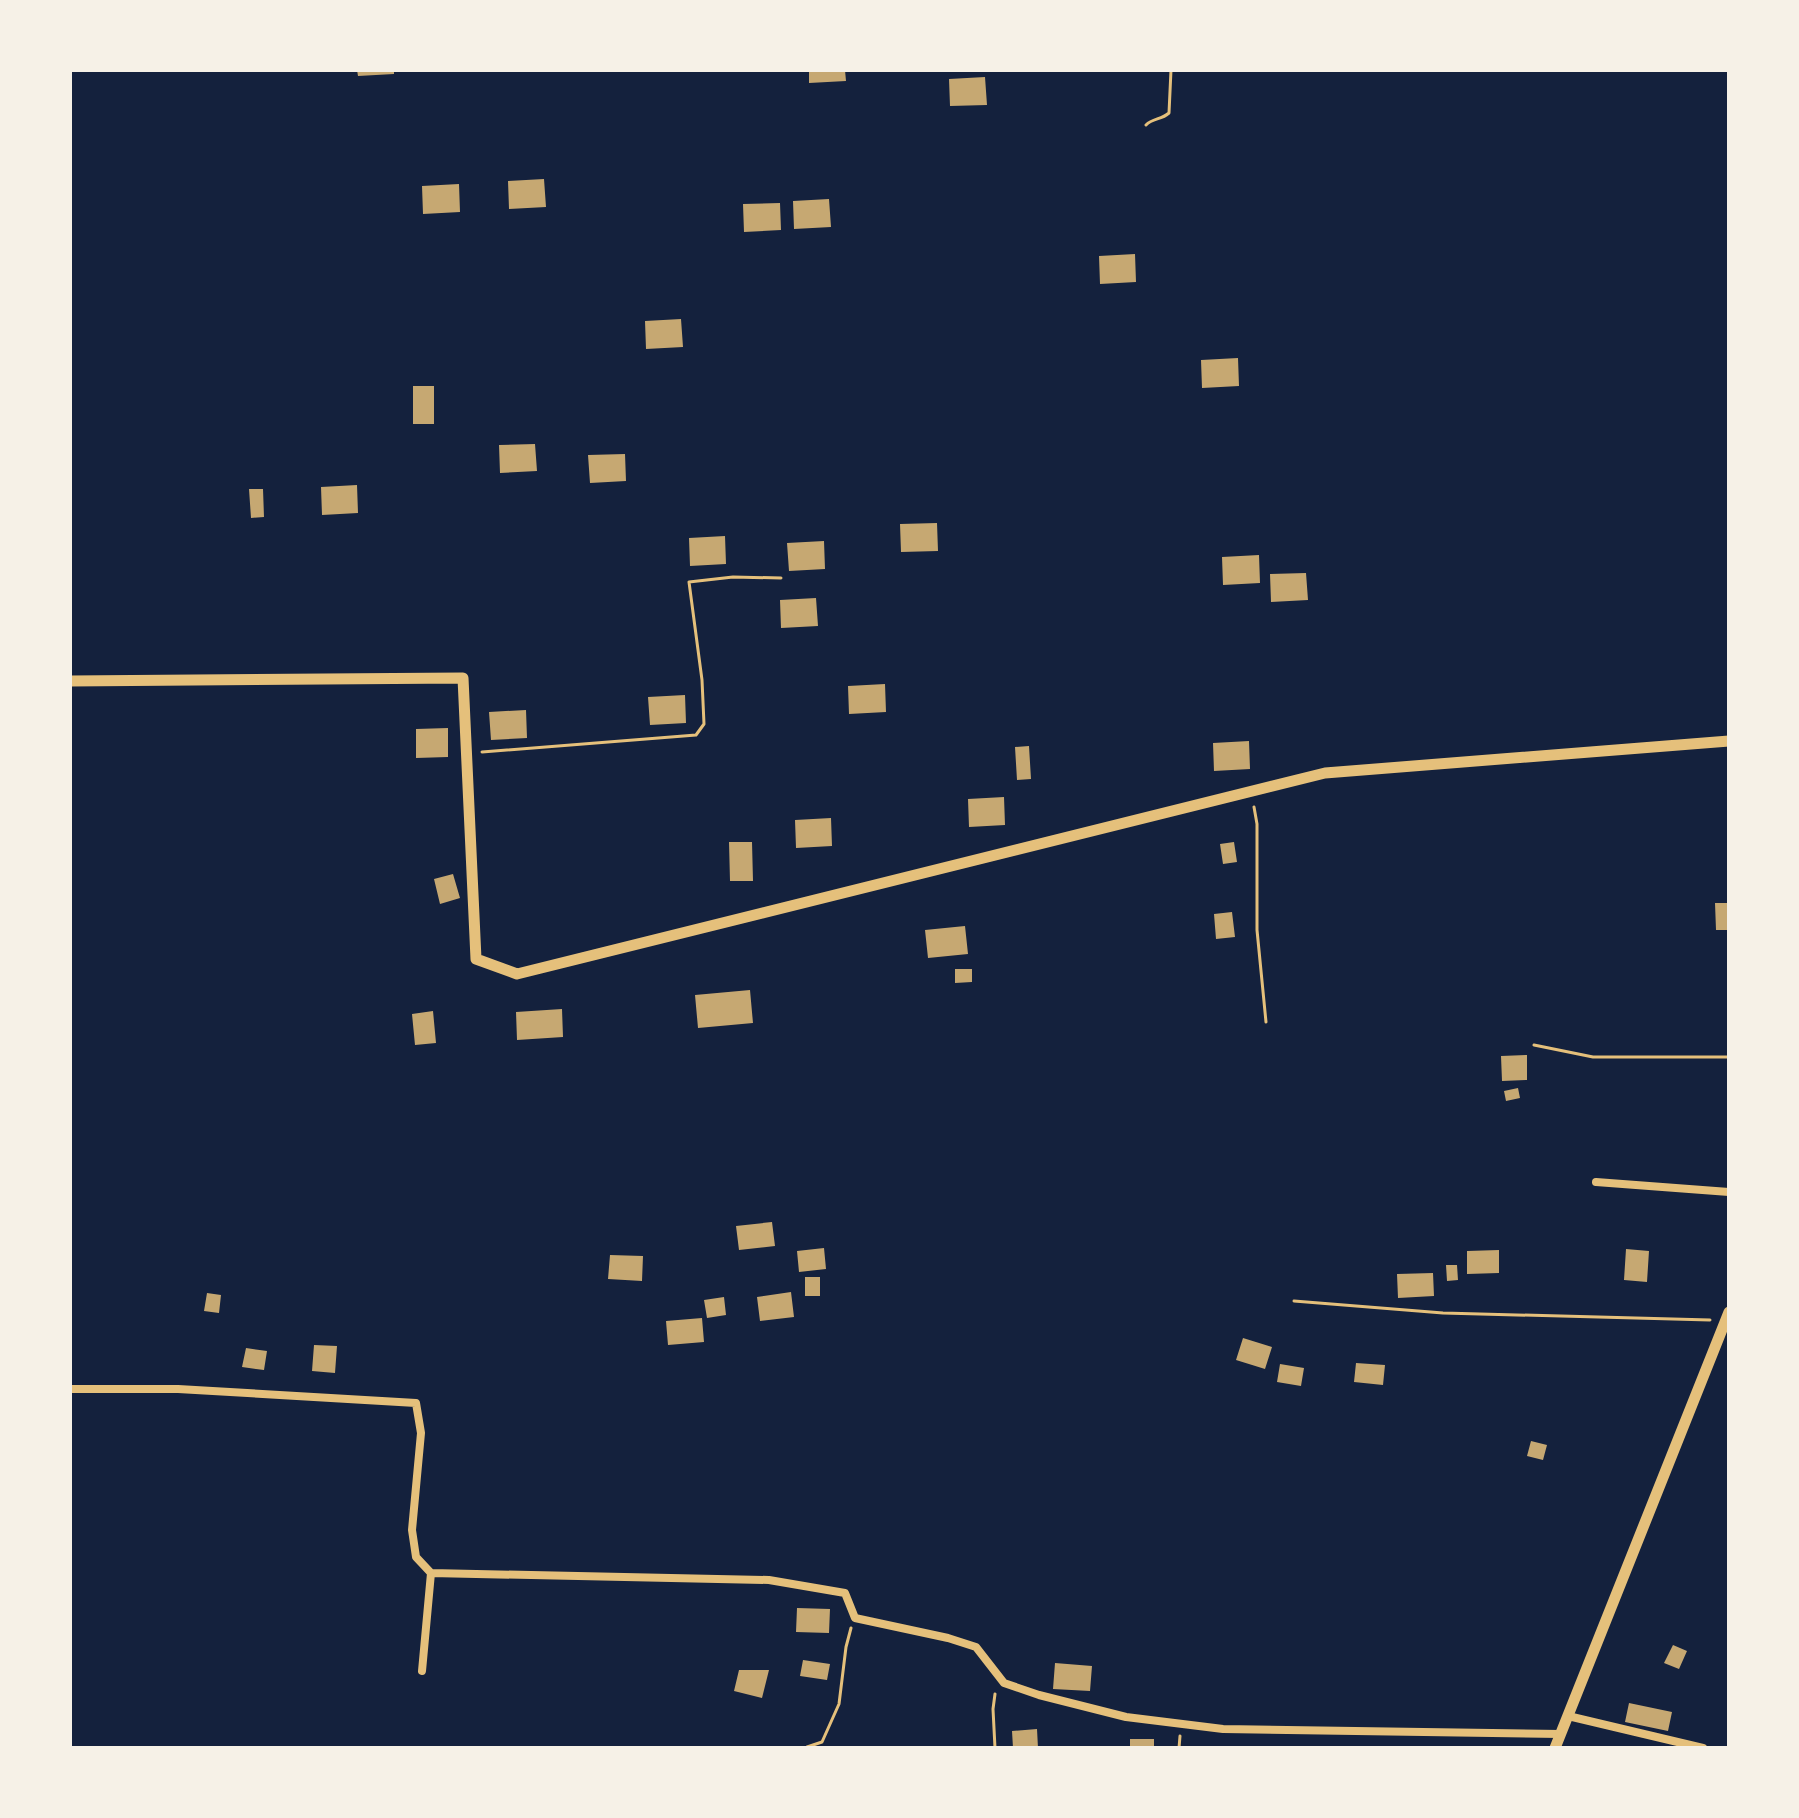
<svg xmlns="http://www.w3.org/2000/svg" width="1799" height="1818" viewBox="0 0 1799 1818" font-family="Helvetica,sans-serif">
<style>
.building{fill:#c6a872}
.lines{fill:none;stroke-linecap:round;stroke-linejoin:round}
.path{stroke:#e5c07b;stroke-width:3}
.minor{stroke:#e5c07b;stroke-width:8}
.tertiary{stroke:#e5c07b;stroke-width:11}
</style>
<rect width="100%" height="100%" fill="#14213d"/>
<!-- building -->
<path class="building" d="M 357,70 L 394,70 L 394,74 L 358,76 Z
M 809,70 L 845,70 L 846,81 L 809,83 Z
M 985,77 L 987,105 L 950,106 L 949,79 Z
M 544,179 L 546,207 L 509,209 L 508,181 Z
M 459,184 L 460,212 L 423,214 L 422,186 Z
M 829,199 L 831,227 L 794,229 L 793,201 Z
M 780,203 L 781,230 L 744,232 L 743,204 Z
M 1135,254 L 1136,282 L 1100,284 L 1099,256 Z
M 681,319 L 683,347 L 646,349 L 645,321 Z
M 1238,358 L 1239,386 L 1202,388 L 1201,360 Z
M 413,386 L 434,386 L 434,424 L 413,424 Z
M 535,444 L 537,471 L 500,473 L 499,445 Z
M 625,454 L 626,481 L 590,483 L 588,455 Z
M 357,485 L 358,513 L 322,515 L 321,487 Z
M 249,489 L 263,489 L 264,517 L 251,518 Z
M 937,523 L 938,551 L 901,552 L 900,524 Z
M 725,536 L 726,564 L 690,566 L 689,538 Z
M 824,541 L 825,569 L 789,571 L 787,543 Z
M 1259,555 L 1260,583 L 1223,585 L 1222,557 Z
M 1306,573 L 1308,600 L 1271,602 L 1270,574 Z
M 816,598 L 818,626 L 781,628 L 780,600 Z
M 885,684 L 886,712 L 849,714 L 848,686 Z
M 685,695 L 686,723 L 650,725 L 648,697 Z
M 526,710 L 527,738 L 491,740 L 489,712 Z
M 448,728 L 448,757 L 416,758 L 416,729 Z
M 1249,741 L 1250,769 L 1214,771 L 1213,743 Z
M 1029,746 L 1031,779 L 1017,780 L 1015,747 Z
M 1004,797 L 1005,825 L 969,827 L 968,799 Z
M 831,818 L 832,846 L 796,848 L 795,820 Z
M 729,842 L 752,842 L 753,881 L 730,881 Z
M 1234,842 L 1237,862 L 1223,864 L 1220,844 Z
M 453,874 L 460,898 L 440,904 L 434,879 Z
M 1715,903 L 1729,903 L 1729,930 L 1716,930 Z
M 1232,912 L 1235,937 L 1216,939 L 1214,914 Z
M 965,926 L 968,954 L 928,958 L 925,930 Z
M 955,969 L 972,969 L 972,982 L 955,983 Z
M 750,990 L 753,1023 L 698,1028 L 695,995 Z
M 562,1009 L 563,1037 L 517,1040 L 516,1012 Z
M 433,1011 L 436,1043 L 415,1045 L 412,1014 Z
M 1527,1055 L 1527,1080 L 1502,1081 L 1501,1056 Z
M 1518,1088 L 1520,1098 L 1506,1101 L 1504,1091 Z
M 772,1222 L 775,1246 L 739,1250 L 736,1226 Z
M 824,1248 L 826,1269 L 799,1272 L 797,1251 Z
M 1626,1249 L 1649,1251 L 1647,1282 L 1624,1280 Z
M 1499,1250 L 1499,1273 L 1467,1274 L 1467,1251 Z
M 610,1255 L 643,1256 L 642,1281 L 608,1279 Z
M 1446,1265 L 1457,1265 L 1458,1280 L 1447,1281 Z
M 1433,1273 L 1434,1296 L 1398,1298 L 1397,1274 Z
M 805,1277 L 820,1277 L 820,1296 L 805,1296 Z
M 791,1292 L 794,1317 L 760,1321 L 757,1297 Z
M 207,1293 L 221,1295 L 219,1313 L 204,1311 Z
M 724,1297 L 726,1315 L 707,1318 L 704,1300 Z
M 702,1318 L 704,1342 L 668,1345 L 666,1321 Z
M 1243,1338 L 1272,1347 L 1265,1369 L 1236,1360 Z
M 314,1345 L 337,1346 L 335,1373 L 312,1371 Z
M 246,1348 L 267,1351 L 264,1370 L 242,1367 Z
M 1356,1363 L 1385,1365 L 1383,1385 L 1354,1382 Z
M 1280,1364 L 1304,1368 L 1301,1386 L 1277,1382 Z
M 1531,1441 L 1547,1445 L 1543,1460 L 1527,1456 Z
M 797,1608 L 830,1609 L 829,1633 L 796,1632 Z
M 1673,1645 L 1687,1651 L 1679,1669 L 1664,1663 Z
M 803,1660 L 830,1664 L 827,1680 L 800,1676 Z
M 1055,1663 L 1092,1666 L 1090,1691 L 1053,1689 Z
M 739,1670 L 769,1670 L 762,1698 L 734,1691 Z
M 1629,1703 L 1672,1712 L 1668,1731 L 1625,1722 Z
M 1037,1729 L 1038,1748 L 1013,1748 L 1012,1731 Z
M 1130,1739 L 1154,1739 L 1154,1748 L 1130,1748 Z"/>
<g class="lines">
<!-- path -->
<path class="path" d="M 1146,125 C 1153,118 1161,120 1169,113 L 1171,70
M 482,752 L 696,735 L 704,724 L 702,680 L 689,582 L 733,577 L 781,578
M 1254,807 L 1257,824 L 1257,930 L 1266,1022
M 1534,1045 L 1593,1057 L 1729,1057
M 1294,1301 L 1443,1313 L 1710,1320
M 995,1694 L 993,1709 L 995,1748
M 807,1747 L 822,1742 L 839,1704 L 846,1647 L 851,1628
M 1179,1748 L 1180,1736"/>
<!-- minor -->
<path class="minor" d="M 1596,1182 L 1729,1192
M 70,1389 L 178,1389 L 416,1403 L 421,1433 L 412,1530 L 416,1557 L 431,1573
M 422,1671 L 431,1573 L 769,1580 L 845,1593 L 855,1618 L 948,1638 L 976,1647 L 1004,1683 L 1039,1695 L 1126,1717 L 1223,1729 L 1561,1734
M 1568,1716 L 1703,1748"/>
<!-- tertiary -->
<path class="tertiary" d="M 70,681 L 463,678 L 476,959 L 517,974 L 1325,773 L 1729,741
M 1555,1748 L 1729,1312"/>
</g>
<!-- border -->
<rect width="1799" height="1818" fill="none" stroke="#f6f1e7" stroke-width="144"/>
</svg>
